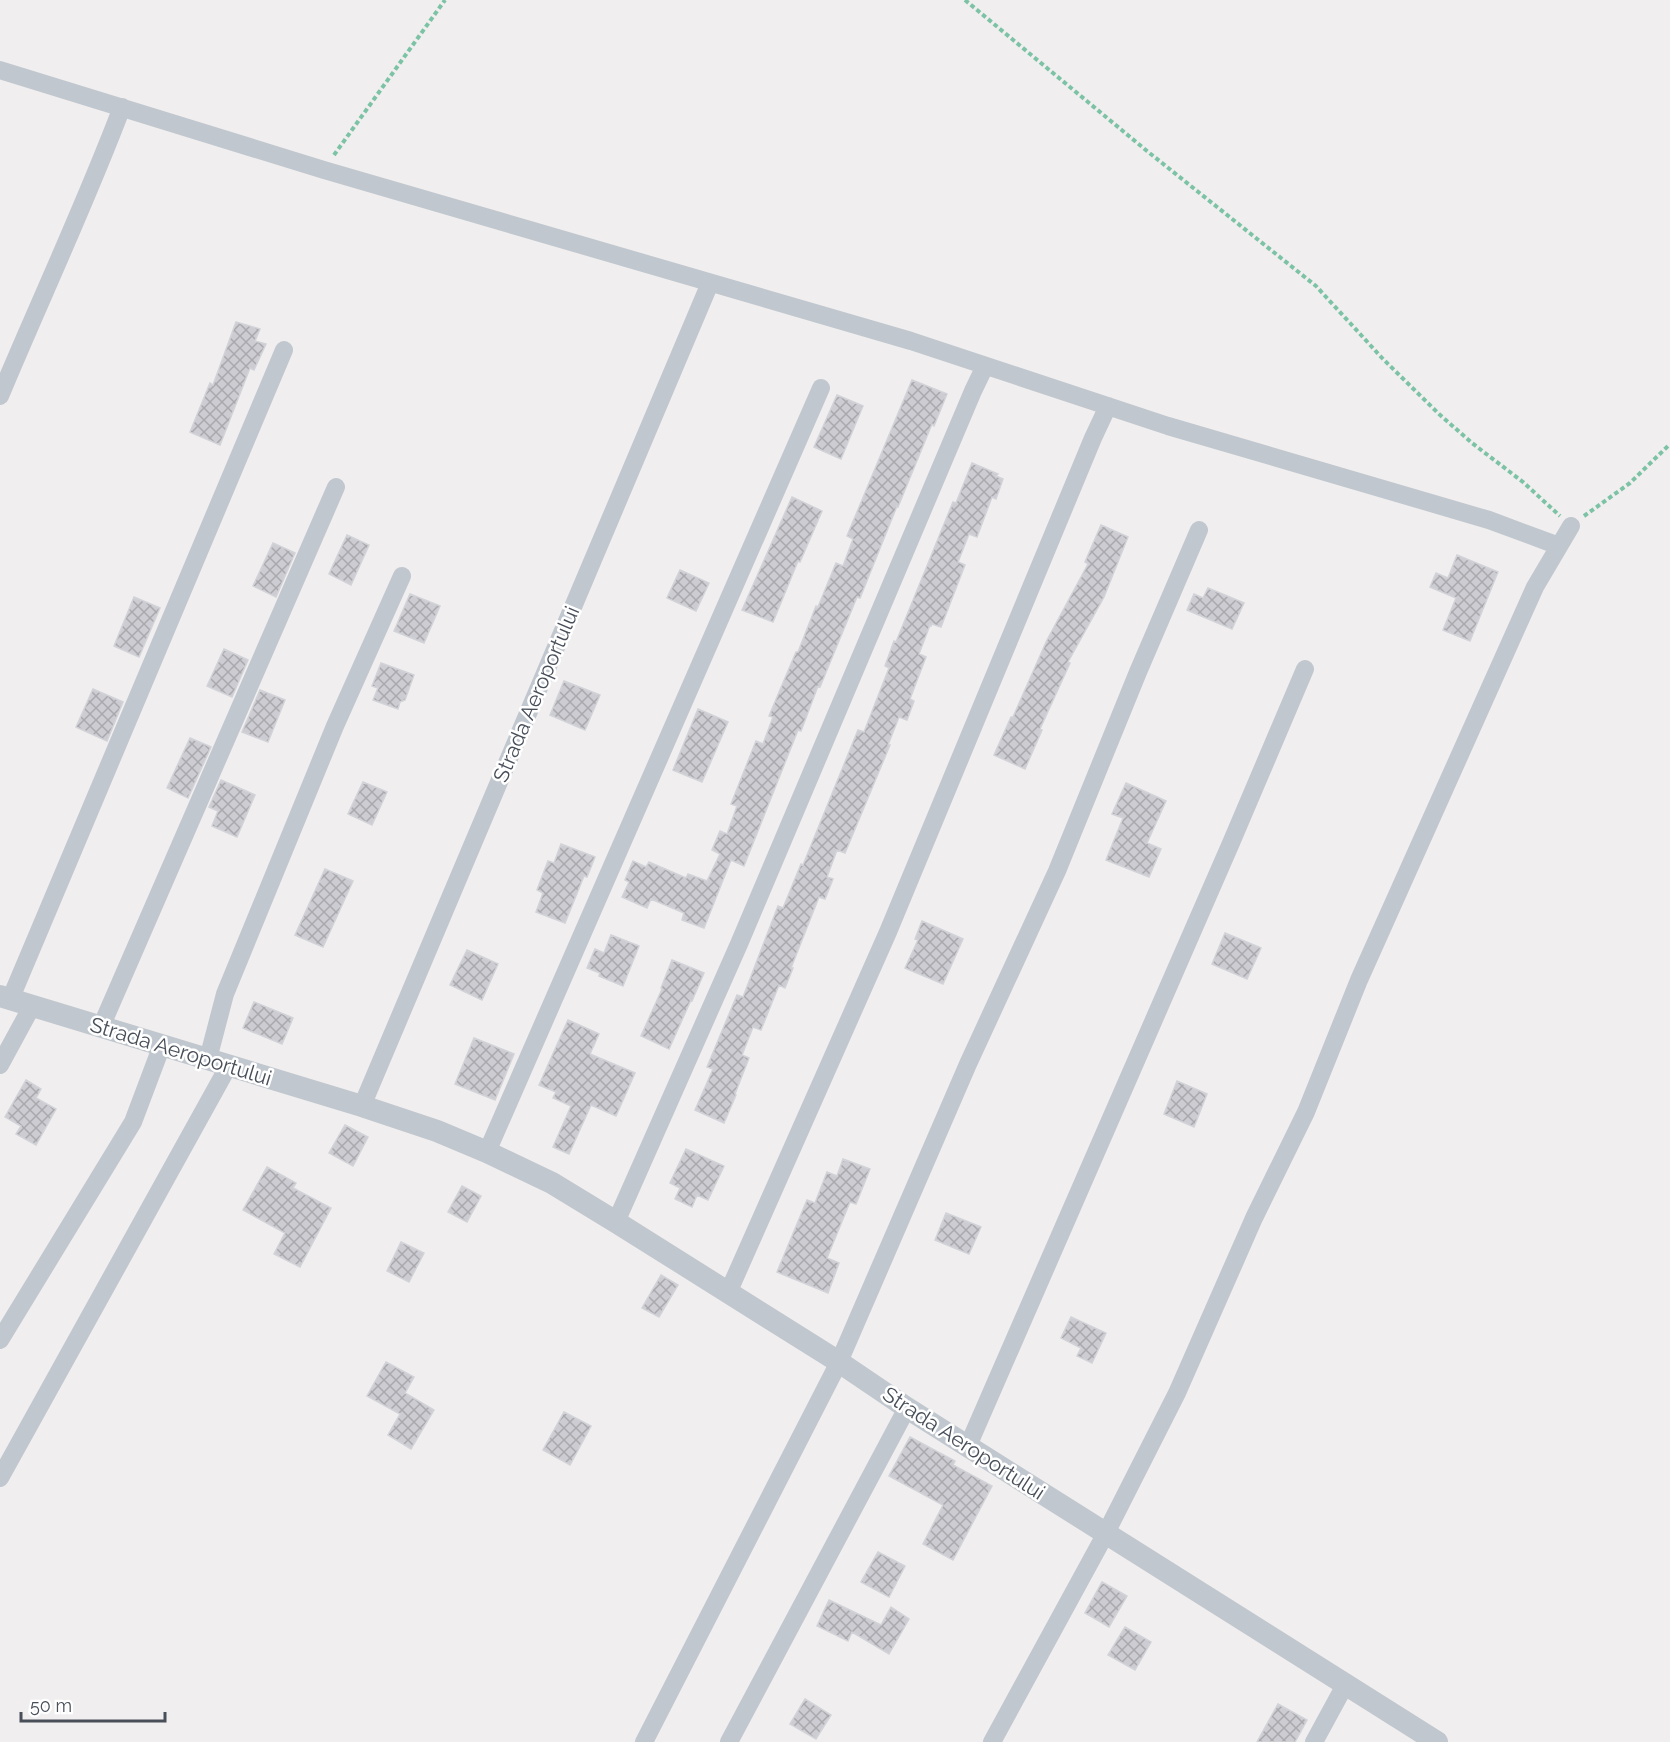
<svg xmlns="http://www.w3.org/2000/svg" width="1670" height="1742" viewBox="0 0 1670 1742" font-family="Raleway,sans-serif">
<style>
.building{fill:url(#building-cross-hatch);stroke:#d2d3d8;stroke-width:1.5}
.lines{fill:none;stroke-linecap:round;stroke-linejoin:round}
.path{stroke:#7cc3a6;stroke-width:4;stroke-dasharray:4.5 3;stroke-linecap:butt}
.minor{stroke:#c0c7ce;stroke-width:18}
.tertiary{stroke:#c0c7ce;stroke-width:22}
.labels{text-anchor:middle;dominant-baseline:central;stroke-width:5;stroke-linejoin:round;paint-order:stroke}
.street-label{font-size:21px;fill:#484f59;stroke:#fff}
</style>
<defs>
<pattern id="building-cross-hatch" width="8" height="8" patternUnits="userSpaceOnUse" patternTransform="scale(1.5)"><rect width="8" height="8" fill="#ccccd2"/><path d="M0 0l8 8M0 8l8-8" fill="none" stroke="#a8a8ad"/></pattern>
</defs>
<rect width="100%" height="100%" fill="#f0eeee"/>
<!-- building -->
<path class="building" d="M 236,322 L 260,329 L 255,341 L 266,344 L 254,370 L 250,368 L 220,445 L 190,432 L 210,383 L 213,385 Z
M 912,380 L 947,394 L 934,426 L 932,424 L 898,507 L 897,506 L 860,598 L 857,597 L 820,687 L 818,686 L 801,731 L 798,730 L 744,866 L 731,860 L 704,928 L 682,920 L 684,913 L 651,899 L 647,908 L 622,897 L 629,882 L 625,880 L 633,861 L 646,867 L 649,862 L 686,878 L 688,874 L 707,881 L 720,854 L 712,850 L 720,831 L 727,834 L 737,806 L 731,804 L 756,741 L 763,744 L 773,717 L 769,716 L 796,652 L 798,652 L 816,606 L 818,607 L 836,563 L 843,566 L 853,539 L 847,536 Z
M 837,395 L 863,406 L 841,459 L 814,447 Z
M 972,463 L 998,474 L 996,476 L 1003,479 L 996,499 L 992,497 L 977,537 L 969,534 L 958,562 L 965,565 L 941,627 L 932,624 L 931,626 L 930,625 L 919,654 L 926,657 L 910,699 L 914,701 L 907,720 L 899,717 L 888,745 L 890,745 L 845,853 L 837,850 L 827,877 L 833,879 L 825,899 L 819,897 L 791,968 L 793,968 L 785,988 L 779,985 L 761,1030 L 753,1027 L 742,1055 L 749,1058 L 735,1094 L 736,1095 L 724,1123 L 695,1110 L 713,1069 L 707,1067 L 737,995 L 743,997 L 778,906 L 783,908 L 801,864 L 803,865 L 858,730 L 864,732 L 889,668 L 885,666 L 894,641 L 896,642 L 953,502 L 956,503 Z
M 792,497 L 822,511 L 800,562 L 798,561 L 773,622 L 742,610 Z
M 1101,525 L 1128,537 L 1104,597 L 1068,662 L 1070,663 L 1040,729 L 1042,730 L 1025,769 L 994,755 L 1011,717 L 1013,717 L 1047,640 L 1088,564 L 1085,562 Z
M 347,535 L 369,545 L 351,585 L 329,574 Z
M 273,543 L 295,553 L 276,597 L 253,586 Z
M 1457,555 L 1498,572 L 1470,641 L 1443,630 L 1456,598 L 1430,587 L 1436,573 L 1448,578 Z
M 680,570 L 709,583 L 696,611 L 667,598 Z
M 1208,588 L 1244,603 L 1232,629 L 1187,610 L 1194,594 L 1203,598 Z
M 410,594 L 440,606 L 424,643 L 394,631 Z
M 134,597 L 160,608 L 139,657 L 114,646 Z
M 224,649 L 248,660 L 232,697 L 207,686 Z
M 381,663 L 414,675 L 405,700 L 400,702 L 398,709 L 373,700 L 378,688 L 372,686 Z
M 564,681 L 600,695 L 585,730 L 550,715 Z
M 93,689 L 123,702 L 107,741 L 76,727 Z
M 260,690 L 285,700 L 268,742 L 242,732 Z
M 698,709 L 728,722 L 702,782 L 673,770 Z
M 190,738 L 211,747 L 188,798 L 167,788 Z
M 221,780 L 255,795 L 237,837 L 212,826 L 218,811 L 209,807 Z
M 363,782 L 387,792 L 372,825 L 348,814 Z
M 1126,783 L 1166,801 L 1147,843 L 1161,849 L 1149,877 L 1106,860 L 1123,818 L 1112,814 Z
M 561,844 L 595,857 L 587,877 L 584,876 L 565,923 L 536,912 L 543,893 L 537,890 L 548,861 L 554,863 Z
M 325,869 L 353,881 L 323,947 L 295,935 Z
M 922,921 L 963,939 L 943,984 L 905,968 L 918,940 L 915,939 Z
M 1225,933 L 1261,948 L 1247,979 L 1212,964 Z
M 611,935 L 639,946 L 623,986 L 599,976 L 600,973 L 587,968 L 595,949 L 604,953 Z
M 467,950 L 498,964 L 482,1000 L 450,985 Z
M 672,960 L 704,973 L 692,1001 L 691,1000 L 669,1049 L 641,1036 L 662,989 L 661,988 Z
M 254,1002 L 293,1018 L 282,1044 L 243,1028 Z
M 568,1020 L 599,1034 L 590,1054 L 635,1073 L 616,1116 L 591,1105 L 569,1154 L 553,1147 L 571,1106 L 553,1098 L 556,1092 L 539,1085 Z
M 474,1038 L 514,1054 L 495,1100 L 455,1084 Z
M 26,1080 L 41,1089 L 36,1098 L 56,1109 L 36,1145 L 16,1134 L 21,1126 L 5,1117 Z
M 1177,1081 L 1207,1094 L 1194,1127 L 1164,1114 Z
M 345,1125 L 368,1137 L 353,1166 L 329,1153 Z
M 686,1149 L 724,1166 L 708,1200 L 697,1195 L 692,1207 L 675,1199 L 680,1188 L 670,1183 Z
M 843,1159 L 870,1169 L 856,1204 L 850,1202 L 827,1258 L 839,1263 L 828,1293 L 777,1272 L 807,1200 L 815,1203 L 827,1172 L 837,1176 Z
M 267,1167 L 296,1183 L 293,1188 L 331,1208 L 300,1267 L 274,1254 L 285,1233 L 243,1210 Z
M 462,1186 L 481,1196 L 467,1222 L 448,1212 Z
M 946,1213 L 981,1227 L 969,1254 L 935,1240 Z
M 401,1242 L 424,1253 L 409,1282 L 387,1271 Z
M 661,1275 L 678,1285 L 659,1317 L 642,1308 Z
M 1071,1317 L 1106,1333 L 1092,1363 L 1077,1356 L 1081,1348 L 1061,1338 Z
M 386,1362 L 414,1377 L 405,1393 L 434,1410 L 411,1449 L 388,1435 L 400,1414 L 367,1396 Z
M 564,1412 L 591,1426 L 570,1465 L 543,1450 Z
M 910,1437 L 955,1461 L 953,1465 L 992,1486 L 953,1560 L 923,1544 L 943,1505 L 889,1476 Z
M 878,1552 L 905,1566 L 889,1597 L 861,1582 Z
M 1102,1582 L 1127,1596 L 1109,1627 L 1085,1613 Z
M 829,1600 L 881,1625 L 891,1607 L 909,1619 L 889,1654 L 852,1632 L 848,1641 L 817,1626 Z
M 1125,1627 L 1151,1642 L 1135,1670 L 1108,1655 Z
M 805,1699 L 831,1715 L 816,1739 L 790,1724 Z
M 1278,1704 L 1307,1720 L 1295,1742 L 1257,1742 Z"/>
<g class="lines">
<!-- path -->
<path class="path" d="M 965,0 L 1147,151 L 1316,286 L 1383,359 L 1439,414 L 1472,443 L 1523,482 L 1560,516
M 334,155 L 445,0
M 1584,516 L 1630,483 L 1670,444"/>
<!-- minor -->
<path class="minor" d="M 0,70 L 324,170 L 911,341 L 1168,426 L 1489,520 L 1559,546
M 0,396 C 40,300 85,205 122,107
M 10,1000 L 284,350
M 101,1027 L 336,487
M 208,1059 L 225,994 L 335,726 L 402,576
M 0,1065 L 32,1006
M 362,1106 L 710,283
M 487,1152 L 821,388
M 616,1222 L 739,944 L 973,391 L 985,366
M 728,1293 L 888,932 L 1093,438 L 1108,406
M 0,1340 L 133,1122 L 162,1045
M 968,1446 L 1231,843 L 1305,669
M 0,1478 L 229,1065
M 644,1742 L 839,1362 L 968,1064 L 1057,871 L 1138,672 L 1199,530
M 729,1742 L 907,1408
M 992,1742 L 1106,1533 L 1177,1393 L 1254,1218 L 1306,1112 L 1359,980 L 1535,587 L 1571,526
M 1314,1742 L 1345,1685"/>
<!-- tertiary -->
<path class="tertiary" d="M 0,996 L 362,1106 L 437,1131 L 487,1152 L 552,1183 L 616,1222 L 839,1362 L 907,1408 L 1437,1742"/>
</g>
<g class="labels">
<!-- street labels -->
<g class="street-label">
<text transform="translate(536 694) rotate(-67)">Strada Aeroportului</text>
<text transform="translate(181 1051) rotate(17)">Strada Aeroportului</text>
<text transform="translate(964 1443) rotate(33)">Strada Aeroportului</text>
</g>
</g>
<!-- scale -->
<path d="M21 1712v9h144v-9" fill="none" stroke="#484f59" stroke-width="3"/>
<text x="30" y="1712" font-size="18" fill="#484f59" stroke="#ffffff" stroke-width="4.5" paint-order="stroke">50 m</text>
</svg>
